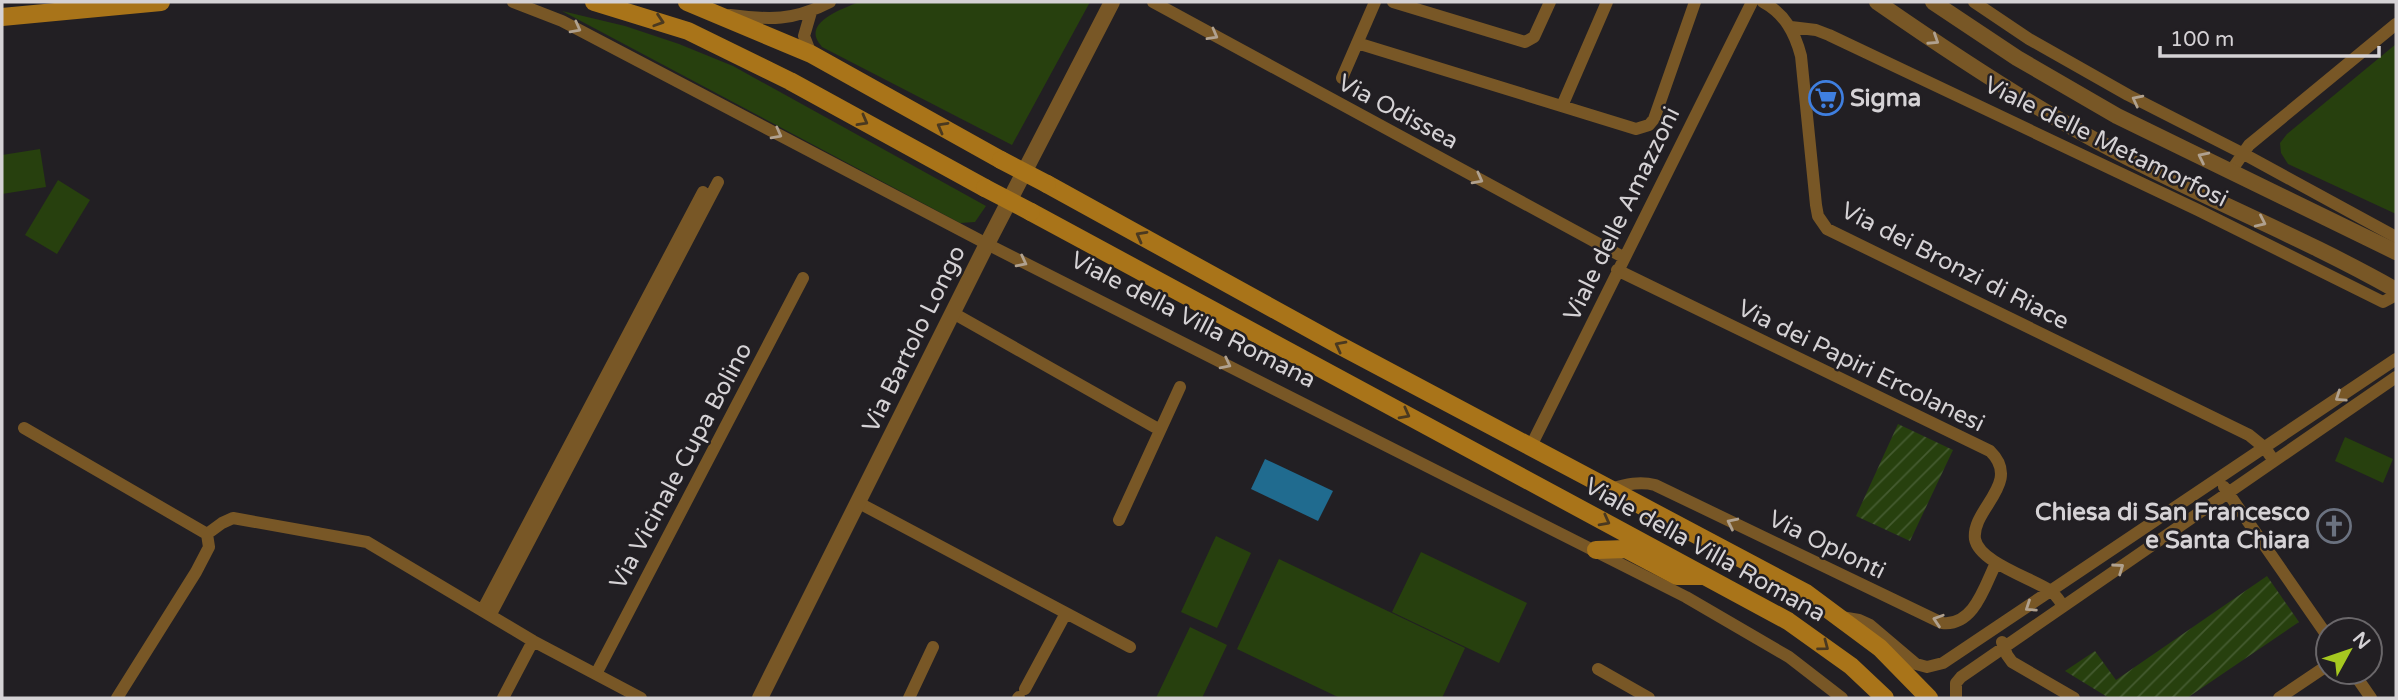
<svg xmlns="http://www.w3.org/2000/svg" width="2398" height="700" viewBox="0 0 2398 700" font-family="'Varela Round',sans-serif">
<style>
.grass{fill:#27400e}
.garden{fill:url(#garden-furrows)}
.water{fill:#206b8f}
.lines{fill:none;stroke-linecap:round;stroke-linejoin:round}
.minor{stroke:#785726;stroke-width:12}
.tertiary{stroke:#785726;stroke-width:16}
.secondary{stroke:#a97419;stroke-width:18}
.secondary-bridge{stroke:#a97419;stroke-width:18}
.oneway{stroke:#4a3920}
.oneway2{stroke:#b0a18f}
.labels{text-anchor:middle;dominant-baseline:central;stroke-width:5;stroke-linejoin:round;paint-order:stroke}
.poi-label{font-size:24px;font-weight:bold;fill:#d5d2d5;stroke:#221f23;text-anchor:start}
.street-label{font-size:24px;fill:#d5d2d5;stroke:#221f23}
</style>
<defs>
<pattern id="garden-furrows" width="10" height="10" patternUnits="userSpaceOnUse" patternTransform="scale(1.75)"><rect width="10" height="10" fill="#27400e"/><path d="M-1 1l2-2M0 10L10 0M9 11l2-2" fill="none" stroke="#455b30"/></pattern>
</defs>
<rect width="100%" height="100%" fill="#221f23"/>
<!-- grass -->
<path class="grass" d="M 859,2 L 1090,2 L 1012,145 L 822,47 C 820,44 817,41 816,37 C 811,19 847,7 859,2 Z
M 562,11 L 625,26 L 679,44 L 733,66 L 986,206 L 975,222 L 960,223 Z
M 2396,44 L 2396,214 L 2288,164 L 2281,153 L 2280,143 L 2287,134 Z
M 40,149 L 46,187 L 2,194 L 2,155 Z
M 58,180 L 90,200 L 57,254 L 25,235 Z
M 2345,437 L 2393,459 L 2383,483 L 2335,461 Z
M 1216,536 L 1251,553 L 1217,628 L 1181,612 Z
M 1421,552 L 1527,603 L 1499,663 L 1392,612 Z
M 1279,559 L 1465,648 L 1442,698 L 1340,698 L 1237,649 Z
M 1190,627 L 1227,645 L 1202,698 L 1156,698 Z"/>
<!-- garden -->
<path class="garden" d="M 1898,424 L 1953,450 L 1910,541 L 1856,516 Z
M 2267,576 L 2299,622 L 2187,698 L 2109,698 L 2065,671 L 2095,651 L 2116,680 Z"/>
<!-- water -->
<path class="water" d="M 1265,459 L 1333,491 L 1318,521 L 1251,489 Z"/>
<g class="lines">
<!-- minor -->
<path class="minor" d="M 513,2 L 562,21 L 987,244 L 1686,597 L 1789,657 L 1842,698
M 1153,2 L 1623,257
M 1393,2 L 1525,42 L 1534,37 L 1550,2
M 1763,2 C 1785,14 1795,33 1801,56 L 1816,205 L 1818,216 L 1827,229 L 2249,435 L 2265,448 L 2274,461
M 1974,2 L 2029,39 L 2128,95 L 2242,153 L 2396,237
M 811,12 L 804,36 L 811,54
M 730,15 C 769,20 794,21 830,2
M 1791,27 L 1816,30 L 1829,35 L 2198,210 L 2383,302 L 2396,295
M 1357,43 L 1636,129 L 1649,125 L 1654,119 L 1695,2
M 1342,78 L 1375,2
M 1562,106 L 1607,2
M 2231,171 L 2249,145 L 2396,24
M 1617,270 L 1990,451 C 2023,483 1971,509 1975,539 C 1979,562 2031,578 2049,590 C 2055,593 2059,600 2063,606
M 953,313 L 1160,430
M 24,428 L 207,534
M 1531,446 L 1752,2
M 2224,487 L 2328,637
M 1611,489 C 1626,484 1640,481 1655,485 L 1942,623 C 1974,627 1985,585 1996,563
M 859,503 L 1130,647
M 1119,520 L 1180,387
M 483,609 L 703,192
M 491,614 L 718,182
M 1841,617 L 1859,620 L 1870,625 L 1916,664 L 1927,667 L 1943,663 L 2396,359
M 2002,642 L 2007,655 L 2012,662 L 2074,698
M 1598,669 L 1649,698
M 2353,672 L 2371,698
M 596,674 L 803,278
M 1025,689 L 1066,613
M 117,698 L 196,572 L 209,547 L 207,534 L 222,523 L 233,518 L 367,542 L 533,641 L 641,698
M 503,698 L 533,641
M 909,698 L 933,647
M 1018,698 L 1019,697
M 1956,698 L 1956,683 L 1961,677 L 2396,377
M 2279,698 L 2328,665"/>
<!-- tertiary -->
<path class="tertiary" d="M 1877,2 C 1949,52 2024,102 2102,144 C 2198,196 2301,236 2396,290
M 1933,2 L 2017,58 L 2117,116 L 2396,252
M 760,698 L 987,244 L 1112,2"/>
<!-- secondary -->
<path class="secondary" d="M 594,2 L 688,31 L 790,81 L 985,188
M 687,2 L 811,54 L 1001,160
M 2,17 L 161,2
M 1047,184 L 1337,344 L 1806,593 L 1880,648 L 1929,698
M 1031,212 L 1788,621 L 1851,666 L 1885,698
M 1596,550 L 1626,549 L 1677,576 L 1705,576"/>
<!-- secondary-bridge -->
<path class="secondary-bridge" d="M 1001,160 L 1047,184
M 985,188 L 1031,212"/>
</g>
<!-- one-way arrows -->
<defs><path id="oneway-chevron" d="M-2-3.5L2.5 0L-2 3.5" fill="none" stroke-width="1.6" stroke-linecap="round" stroke-linejoin="round" transform="scale(1.75)"/></defs>
<g class="oneway">
<use href="#oneway-chevron" transform="translate(659 21) rotate(18)"/>
<use href="#oneway-chevron" transform="translate(863 121) rotate(29)"/>
<use href="#oneway-chevron" transform="translate(942 127) rotate(-151)"/>
<use href="#oneway-chevron" transform="translate(1141 236) rotate(-151)"/>
<use href="#oneway-chevron" transform="translate(1340 346) rotate(-152)"/>
<use href="#oneway-chevron" transform="translate(1405 414) rotate(28)"/>
<use href="#oneway-chevron" transform="translate(1605 521) rotate(28)"/>
<use href="#oneway-chevron" transform="translate(1824 646) rotate(37)"/>
</g>
<g class="oneway2">
<use href="#oneway-chevron" transform="translate(576 28) rotate(28)"/>
<use href="#oneway-chevron" transform="translate(1213 35) rotate(29)"/>
<use href="#oneway-chevron" transform="translate(1934 40) rotate(33)"/>
<use href="#oneway-chevron" transform="translate(2137 100) rotate(-153)"/>
<use href="#oneway-chevron" transform="translate(777 134) rotate(28)"/>
<use href="#oneway-chevron" transform="translate(2203 157) rotate(-154)"/>
<use href="#oneway-chevron" transform="translate(1478 179) rotate(28)"/>
<use href="#oneway-chevron" transform="translate(2261 222) rotate(25)"/>
<use href="#oneway-chevron" transform="translate(1022 262) rotate(27)"/>
<use href="#oneway-chevron" transform="translate(1226 364) rotate(27)"/>
<use href="#oneway-chevron" transform="translate(2340 397) rotate(146)"/>
<use href="#oneway-chevron" transform="translate(1732 523) rotate(-154)"/>
<use href="#oneway-chevron" transform="translate(2119 568) rotate(-35)"/>
<use href="#oneway-chevron" transform="translate(2030 607) rotate(146)"/>
<use href="#oneway-chevron" transform="translate(1938 620) rotate(-162)"/>
</g>
<!-- icons -->
<defs>
<g id="supermarket-ring" transform="scale(1.75)"><circle r="9.5" fill="#221f23" stroke="#3f7fe0" stroke-width="1.5"/><path d="M-6-5.5h2.5l.6 2H6L4.5 2H-2.5L-4.4-4H-6ZM-1.5 3.2a1.3 1.3 0 1 0 .1 0ZM3 3.2a1.3 1.3 0 1 0 .1 0Z" fill="#3f7fe0"/></g>
<g id="church-ring" transform="scale(1.75)"><circle r="9.5" fill="#221f23" stroke="#6b7280" stroke-width="1.5"/><path d="M-1.2-6h2.4v3.5h3.3v2.4h-3.3V6h-2.4V-.1h-3.3v-2.4h3.3Z" fill="#6b7280"/></g>
</defs>
<g fill-rule="evenodd">
<use href="#supermarket-ring" x="1826" y="98"/>
<use href="#church-ring" x="2334" y="526"/>
</g>
<g class="labels">
<!-- poi labels -->
<g class="poi-label">
<text x="1850" y="98">Sigma</text>
<text x="2310" y="512" text-anchor="end">Chiesa di San Francesco<tspan x="2310" dy="28">e Santa Chiara</tspan></text>
</g>
<!-- street labels -->
<g class="street-label">
<text transform="translate(1398 112) rotate(28)">Via Odissea</text>
<text transform="translate(2106 142) rotate(26)">Viale delle Metamorfosi</text>
<text transform="translate(1622 214) rotate(-64)">Viale delle Amazzoni</text>
<text transform="translate(1955 266) rotate(27)">Via dei Bronzi di Riace</text>
<text transform="translate(1193 320) rotate(27)">Viale della Villa Romana</text>
<text transform="translate(914 339) rotate(-64)">Via Bartolo Longo</text>
<text transform="translate(1861 366) rotate(26)">Via dei Papiri Ercolanesi</text>
<text transform="translate(681 466) rotate(-62)">Via Vicinale Cupa Bolino</text>
<text transform="translate(1827 545) rotate(26)">Via Oplonti</text>
<text transform="translate(1705 550) rotate(29)">Viale della Villa Romana</text>
</g>
</g>
<!-- border -->
<rect width="2398" height="700" fill="none" stroke="#d5d2d5" stroke-width="7"/>
<!-- north arrow -->
<g transform="translate(2349 651) rotate(50)"><circle r="33" fill="#221f23" stroke="#6a676a" stroke-width="2"/>
<path d="M0-5L12 26L0 18L-12 26Z" fill="#a6c820"/>
<text y="-10" font-size="19" font-weight="bold" text-anchor="middle" fill="#d5d2d5">N</text>
</g>
<!-- scale -->
<path d="M2160 46v10h219v-10" fill="none" stroke="#d5d2d5" stroke-width="3.5"/>
<text x="2170" y="46" font-size="21" fill="#d5d2d5" stroke="#221f23" stroke-width="5" paint-order="stroke">100 m</text>
</svg>
